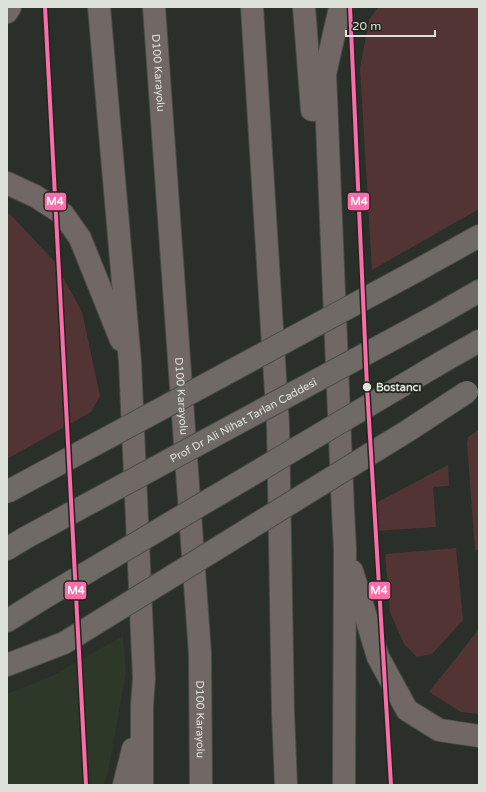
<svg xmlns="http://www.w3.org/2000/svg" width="486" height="792" viewBox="0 0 486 792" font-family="'Varela Round',sans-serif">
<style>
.built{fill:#2d3829}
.green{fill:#533435}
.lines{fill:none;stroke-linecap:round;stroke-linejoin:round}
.primary-casing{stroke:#484c47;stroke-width:24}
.highway-casing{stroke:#484c47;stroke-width:24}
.primary{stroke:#6f6a66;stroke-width:22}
.highway{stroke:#716866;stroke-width:22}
.primary-bridge-casing{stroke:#484c47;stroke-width:24;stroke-linecap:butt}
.primary-bridge{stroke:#6f6a66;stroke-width:22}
.metro-1-casing{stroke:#20281e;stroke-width:7}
.metro-1{stroke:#fb6caa;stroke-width:4}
.stop-dot{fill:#dce1da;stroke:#20281e;stroke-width:1.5}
.labels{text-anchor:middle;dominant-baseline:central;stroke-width:4;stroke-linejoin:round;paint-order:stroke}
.street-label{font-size:11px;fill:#dce1da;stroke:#20281e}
.stop-label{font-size:11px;font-weight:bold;fill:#dce1da;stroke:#20281e;text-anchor:start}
.line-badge{stroke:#20281e;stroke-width:1.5}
.badge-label{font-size:11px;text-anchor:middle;font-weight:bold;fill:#fff}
</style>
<rect width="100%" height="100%" fill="#2a2f2a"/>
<!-- built -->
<path class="built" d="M 123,636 L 126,673 L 108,772 L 104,785 L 7,785 L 7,694 L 52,676 Z"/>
<!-- green -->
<path class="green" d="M 378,7 L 479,7 L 479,209 L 372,270 L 360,68 L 369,20 Z
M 7,213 L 10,214 L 54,261 L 82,312 L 100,396 L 91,412 L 7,459 Z
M 479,430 L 479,550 L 475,550 L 467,443 L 468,437 Z
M 448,465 L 449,486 L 433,487 L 436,527 L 376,531 L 374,504 Z
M 456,548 L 463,620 L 432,654 L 417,657 L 404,644 L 390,612 L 385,554 Z
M 479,629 L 479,714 L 461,712 L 429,692 Z"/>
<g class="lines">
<!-- primary casing -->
<g class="primary-casing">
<path id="primary" d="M 418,270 L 479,236
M 434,317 L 479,291
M 442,362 L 479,341
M 7,549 L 25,538
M 7,621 L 42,599
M 7,665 L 64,643"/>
</g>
<!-- highway casing -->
<g class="highway-casing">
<g id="highway">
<path d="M 99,7 L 130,362 L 144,678 L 142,706 L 142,785"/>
<path id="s1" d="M 154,7 L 200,654 L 201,785"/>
<path d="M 252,7 L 278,425 L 283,713 L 286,785"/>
<path d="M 304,7 L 312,110"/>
<path d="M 342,7 L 339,12 L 325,74 L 343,511 L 345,549 L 344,785"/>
<path d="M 7,12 L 10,7"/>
<path d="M 7,183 L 35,196 L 63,214 L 80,238 L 121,340"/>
<path d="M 352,571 L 378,657 L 407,710 L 439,730 L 479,736"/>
<path d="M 124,785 L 133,749"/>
</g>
</g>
<!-- primary -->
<use href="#primary" class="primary"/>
<!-- highway -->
<use href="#highway" class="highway"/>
<!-- primary-bridge casing -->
<g class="primary-bridge-casing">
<g id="primary-bridge">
<path d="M 7,492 L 418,270"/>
<path id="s2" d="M 25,538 L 434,317"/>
<path d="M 42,599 L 442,362"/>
<path d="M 64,643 L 409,430 L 467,392"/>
</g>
</g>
<!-- primary-bridge -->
<use href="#primary-bridge" class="primary-bridge"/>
<!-- metro-1 casing -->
<g class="metro-1-casing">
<path id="metro-1" d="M 45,7 L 86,785
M 350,7 L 367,387 L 391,785"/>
</g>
<!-- metro-1 -->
<use href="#metro-1" class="metro-1"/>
</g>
<!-- markers -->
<circle class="stop-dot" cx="367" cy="387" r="5"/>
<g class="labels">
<!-- street labels -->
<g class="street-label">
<text stroke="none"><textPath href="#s1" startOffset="66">D100 Karayolu</textPath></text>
<text stroke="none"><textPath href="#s1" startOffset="390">D100 Karayolu</textPath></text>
<text stroke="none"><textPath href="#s2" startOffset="248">Prof Dr Ali Nihat Tarlan Caddesi</textPath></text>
<text stroke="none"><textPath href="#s1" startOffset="714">D100 Karayolu</textPath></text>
</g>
<!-- stop labels -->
<g class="stop-label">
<text x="376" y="387">Bostancı</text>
</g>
</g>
<g class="line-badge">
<rect x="44" y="192" width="23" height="19" rx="4" fill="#fb6caa"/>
<rect x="347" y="192" width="23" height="19" rx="4" fill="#fb6caa"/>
<rect x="64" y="581" width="23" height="19" rx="4" fill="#fb6caa"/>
<rect x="368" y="581" width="23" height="19" rx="4" fill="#fb6caa"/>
</g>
<g class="badge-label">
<text x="55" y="205">M4</text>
<text x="359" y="205">M4</text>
<text x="76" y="594">M4</text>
<text x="379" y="594">M4</text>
</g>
<!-- border -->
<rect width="486" height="792" fill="none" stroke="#dce1da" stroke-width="16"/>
<!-- scale -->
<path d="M346 30v6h89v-6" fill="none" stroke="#dce1da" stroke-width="2"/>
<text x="352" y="30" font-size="12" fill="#dce1da" stroke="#20281e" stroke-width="3" paint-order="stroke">20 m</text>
</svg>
